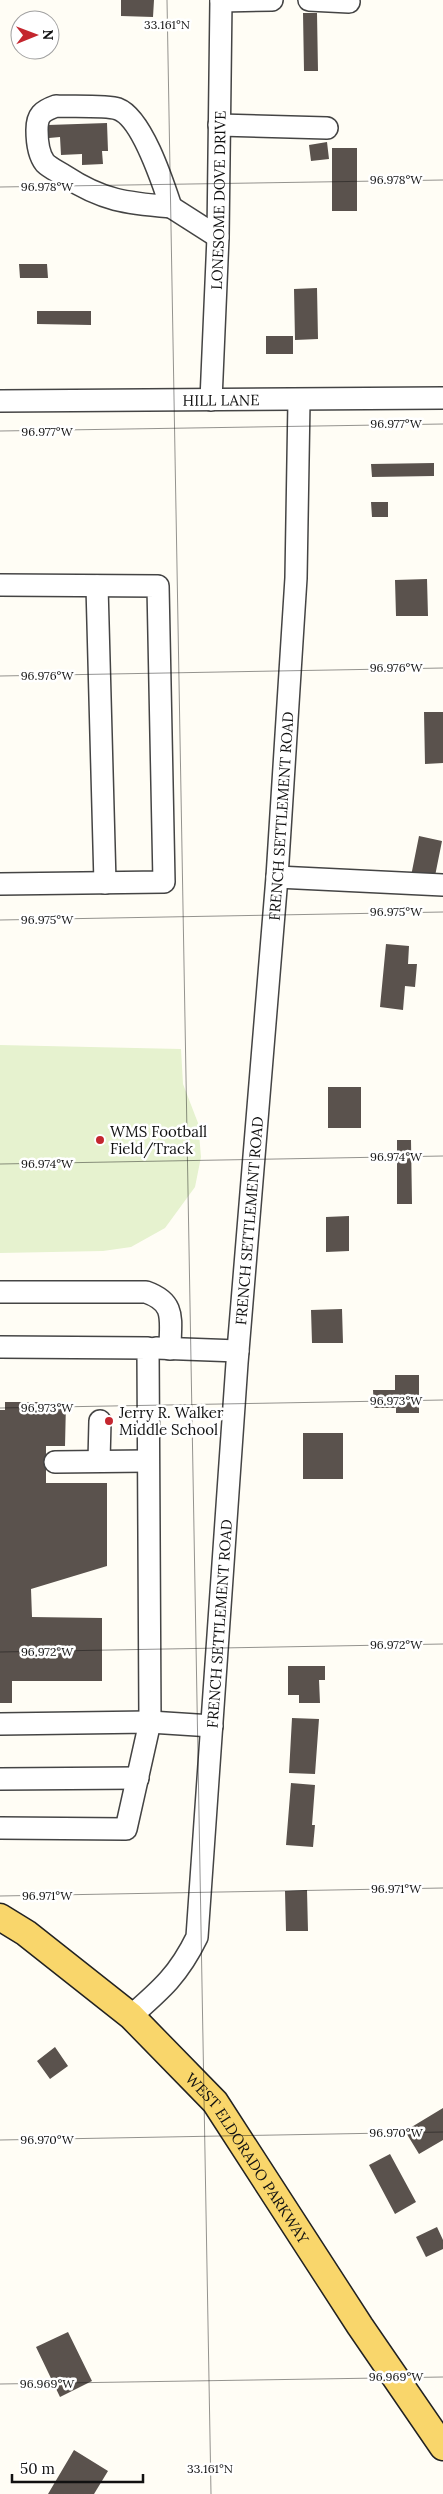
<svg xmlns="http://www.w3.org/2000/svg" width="443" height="2494" viewBox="0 0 443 2494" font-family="Lora,serif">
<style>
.pitch{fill:#e6f2cf}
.building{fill:#5a524d}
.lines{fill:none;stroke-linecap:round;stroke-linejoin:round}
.minor-casing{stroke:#444;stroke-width:24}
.major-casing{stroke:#222;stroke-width:29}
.minor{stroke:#fff;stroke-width:21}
.major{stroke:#f9d66b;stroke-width:26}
.ticks{fill:none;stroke:#111;stroke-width:1;stroke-opacity:0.45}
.poi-dot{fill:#c4262e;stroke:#fff;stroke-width:2}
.labels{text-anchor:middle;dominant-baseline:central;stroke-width:5;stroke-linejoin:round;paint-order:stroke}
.street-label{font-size:15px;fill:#111;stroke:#fff}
.poi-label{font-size:15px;fill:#111;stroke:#fff;text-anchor:start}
.ticks-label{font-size:12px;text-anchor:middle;fill:#111;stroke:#fff;stroke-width:5;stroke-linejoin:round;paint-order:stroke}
</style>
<rect width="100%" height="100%" fill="#fffdf5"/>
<!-- pitch -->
<path class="pitch" d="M 0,1045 L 181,1049 L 183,1084 L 198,1123 L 201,1157 L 195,1187 L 165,1228 L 131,1247 L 103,1251 L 0,1253 Z"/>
<!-- building -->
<path class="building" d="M 121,0 L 154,0 L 153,17 L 121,16 Z
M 303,13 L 317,13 L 318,71 L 304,71 Z
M 107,123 L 108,151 L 102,151 L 103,164 L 82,165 L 82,154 L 61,155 L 60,137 L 49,138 L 48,125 Z
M 327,142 L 329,159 L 311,161 L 309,145 Z
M 332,148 L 357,148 L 357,211 L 332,211 Z
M 19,264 L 47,264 L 48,278 L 20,278 Z
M 317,288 L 318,339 L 295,340 L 294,289 Z
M 37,311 L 91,311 L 91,325 L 37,324 Z
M 266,336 L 293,336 L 293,354 L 266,354 Z
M 434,463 L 434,476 L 372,477 L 371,464 Z
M 371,502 L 388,502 L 388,517 L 372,517 Z
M 427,579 L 428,616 L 396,616 L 395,580 Z
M 424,712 L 443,712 L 443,763 L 425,764 Z
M 419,836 L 442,841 L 434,881 L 411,876 Z
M 386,944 L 409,946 L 408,964 L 417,964 L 415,987 L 405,986 L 403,1010 L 380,1007 Z
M 328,1087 L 361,1087 L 361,1128 L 328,1128 Z
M 397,1140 L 411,1140 L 412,1204 L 397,1204 Z
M 349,1216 L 349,1251 L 326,1252 L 326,1217 Z
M 342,1309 L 343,1343 L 312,1343 L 311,1310 Z
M 395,1375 L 419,1375 L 419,1413 L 396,1413 L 396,1408 L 374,1408 L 373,1390 L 395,1390 Z
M 5,1402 L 66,1402 L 65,1446 L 46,1446 L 46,1483 L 107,1483 L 107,1566 L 31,1589 L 32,1617 L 102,1618 L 102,1681 L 12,1681 L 12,1703 L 0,1703 L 0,1410 L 5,1410 Z
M 303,1433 L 343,1433 L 343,1479 L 303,1479 Z
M 288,1666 L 325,1666 L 325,1680 L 319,1680 L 320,1703 L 299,1703 L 299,1695 L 288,1695 Z
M 292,1718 L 319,1719 L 315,1774 L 289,1773 Z
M 291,1783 L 315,1785 L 312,1825 L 315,1825 L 313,1847 L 286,1845 Z
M 307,1890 L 308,1931 L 286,1931 L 285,1891 Z
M 55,2047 L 68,2066 L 50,2079 L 37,2061 Z
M 443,2108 L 443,2140 L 419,2154 L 405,2131 Z
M 390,2154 L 416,2202 L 395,2214 L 369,2165 Z
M 437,2227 L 443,2240 L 443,2249 L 426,2257 L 416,2237 Z
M 68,2332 L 92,2381 L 60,2397 L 36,2347 Z
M 74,2450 L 108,2471 L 94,2494 L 48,2494 Z"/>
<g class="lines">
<!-- minor casing -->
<g class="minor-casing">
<g id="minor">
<path d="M 309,0 L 349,2"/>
<path d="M 221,1 L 272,0"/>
<path d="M 56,106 C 70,107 106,105 118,109 C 142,118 163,183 171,207 C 127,203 103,201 65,176 C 59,172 50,168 45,163 C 38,154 37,141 37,130 C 37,115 42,111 56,106 Z"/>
<path d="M 219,125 L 327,128"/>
<path d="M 171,207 L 218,237"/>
<path id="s1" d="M 211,400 L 218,237 L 221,0"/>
<path id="s2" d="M 0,401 L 443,398"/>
<path d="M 0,585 L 158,586 L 164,882 L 0,884"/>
<path d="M 97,586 L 105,883"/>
<path d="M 277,877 L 443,885"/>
<path d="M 0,1292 L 146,1292 C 177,1303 170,1320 170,1349"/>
<path d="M 0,1347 L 148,1348 L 150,1722 L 126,1829 L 0,1828"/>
<path d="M 156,1348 L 238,1351"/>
<path d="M 99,1461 L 100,1421"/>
<path d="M 55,1462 L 148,1461"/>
<path d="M 0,1724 L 150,1722 L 212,1726"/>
<path d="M 0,1779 L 138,1778"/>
<path id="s3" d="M 131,2016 C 162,1989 179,1974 197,1937 L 237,1363 L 277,877 L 296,578 L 299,401"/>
</g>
</g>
<!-- major casing -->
<g class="major-casing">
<g id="major">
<path id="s4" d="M 0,1917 L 26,1933 L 131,2016 L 215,2102 L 360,2326 L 443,2447"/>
</g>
</g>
<!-- minor -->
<use href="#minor" class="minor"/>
<!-- major -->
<use href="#major" class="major"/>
</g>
<!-- ticks -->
<path class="ticks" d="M 167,0 L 211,2494M 0,187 L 443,180M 0,431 L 443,424M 0,676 L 443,668M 0,920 L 443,912M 0,1164 L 443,1156M 0,1408 L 443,1400M 0,1652 L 443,1644M 0,1896 L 443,1888M 0,2140 L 443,2132M 0,2384 L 443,2377"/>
<!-- markers -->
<g class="poi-dot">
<circle cx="100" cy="1140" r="5"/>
<circle cx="109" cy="1421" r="5"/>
</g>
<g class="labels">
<!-- street labels -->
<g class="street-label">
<text stroke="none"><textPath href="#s1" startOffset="200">LONESOME DOVE DRIVE</textPath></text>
<text stroke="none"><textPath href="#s2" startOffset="221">HILL LANE</textPath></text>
<text stroke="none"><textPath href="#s3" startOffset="1228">FRENCH SETTLEMENT ROAD</textPath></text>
<text stroke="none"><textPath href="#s3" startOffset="822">FRENCH SETTLEMENT ROAD</textPath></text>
<text stroke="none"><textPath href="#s3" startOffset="418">FRENCH SETTLEMENT ROAD</textPath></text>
<text stroke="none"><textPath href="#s4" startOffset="349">WEST ELDORADO PARKWAY</textPath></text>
</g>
<!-- poi labels -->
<g class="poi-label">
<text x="110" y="1131">WMS Football<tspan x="110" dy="17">Field/Track</tspan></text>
<text x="119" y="1412">Jerry R. Walker<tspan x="119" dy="17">Middle School</tspan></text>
</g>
</g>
<g class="ticks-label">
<text x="167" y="29">33.161°N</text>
<text x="396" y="184">96.978°W</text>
<text x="47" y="191">96.978°W</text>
<text x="396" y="428">96.977°W</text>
<text x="47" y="436">96.977°W</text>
<text x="396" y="672">96.976°W</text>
<text x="47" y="680">96.976°W</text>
<text x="396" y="916">96.975°W</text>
<text x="47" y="924">96.975°W</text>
<text x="396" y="1161">96.974°W</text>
<text x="47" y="1168">96.974°W</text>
<text x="396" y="1405">96.973°W</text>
<text x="47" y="1412">96.973°W</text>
<text x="396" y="1649">96.972°W</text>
<text x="47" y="1656">96.972°W</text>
<text x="396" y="1893">96.971°W</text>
<text x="47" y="1900">96.971°W</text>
<text x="396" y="2137">96.970°W</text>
<text x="47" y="2144">96.970°W</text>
<text x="396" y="2381">96.969°W</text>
<text x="47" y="2388">96.969°W</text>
<text x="210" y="2473">33.161°N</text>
</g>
<!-- north arrow -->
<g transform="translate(35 35) rotate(89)"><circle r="24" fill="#ffffff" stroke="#a0a0a0"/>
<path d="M0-4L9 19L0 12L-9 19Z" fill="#c4262e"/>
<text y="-8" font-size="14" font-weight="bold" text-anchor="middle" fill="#111111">N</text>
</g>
<!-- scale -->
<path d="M12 2474v8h131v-8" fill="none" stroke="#111111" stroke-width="2.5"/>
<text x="20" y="2474" font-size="15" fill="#111111" stroke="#ffffff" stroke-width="4" paint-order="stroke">50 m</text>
</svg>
